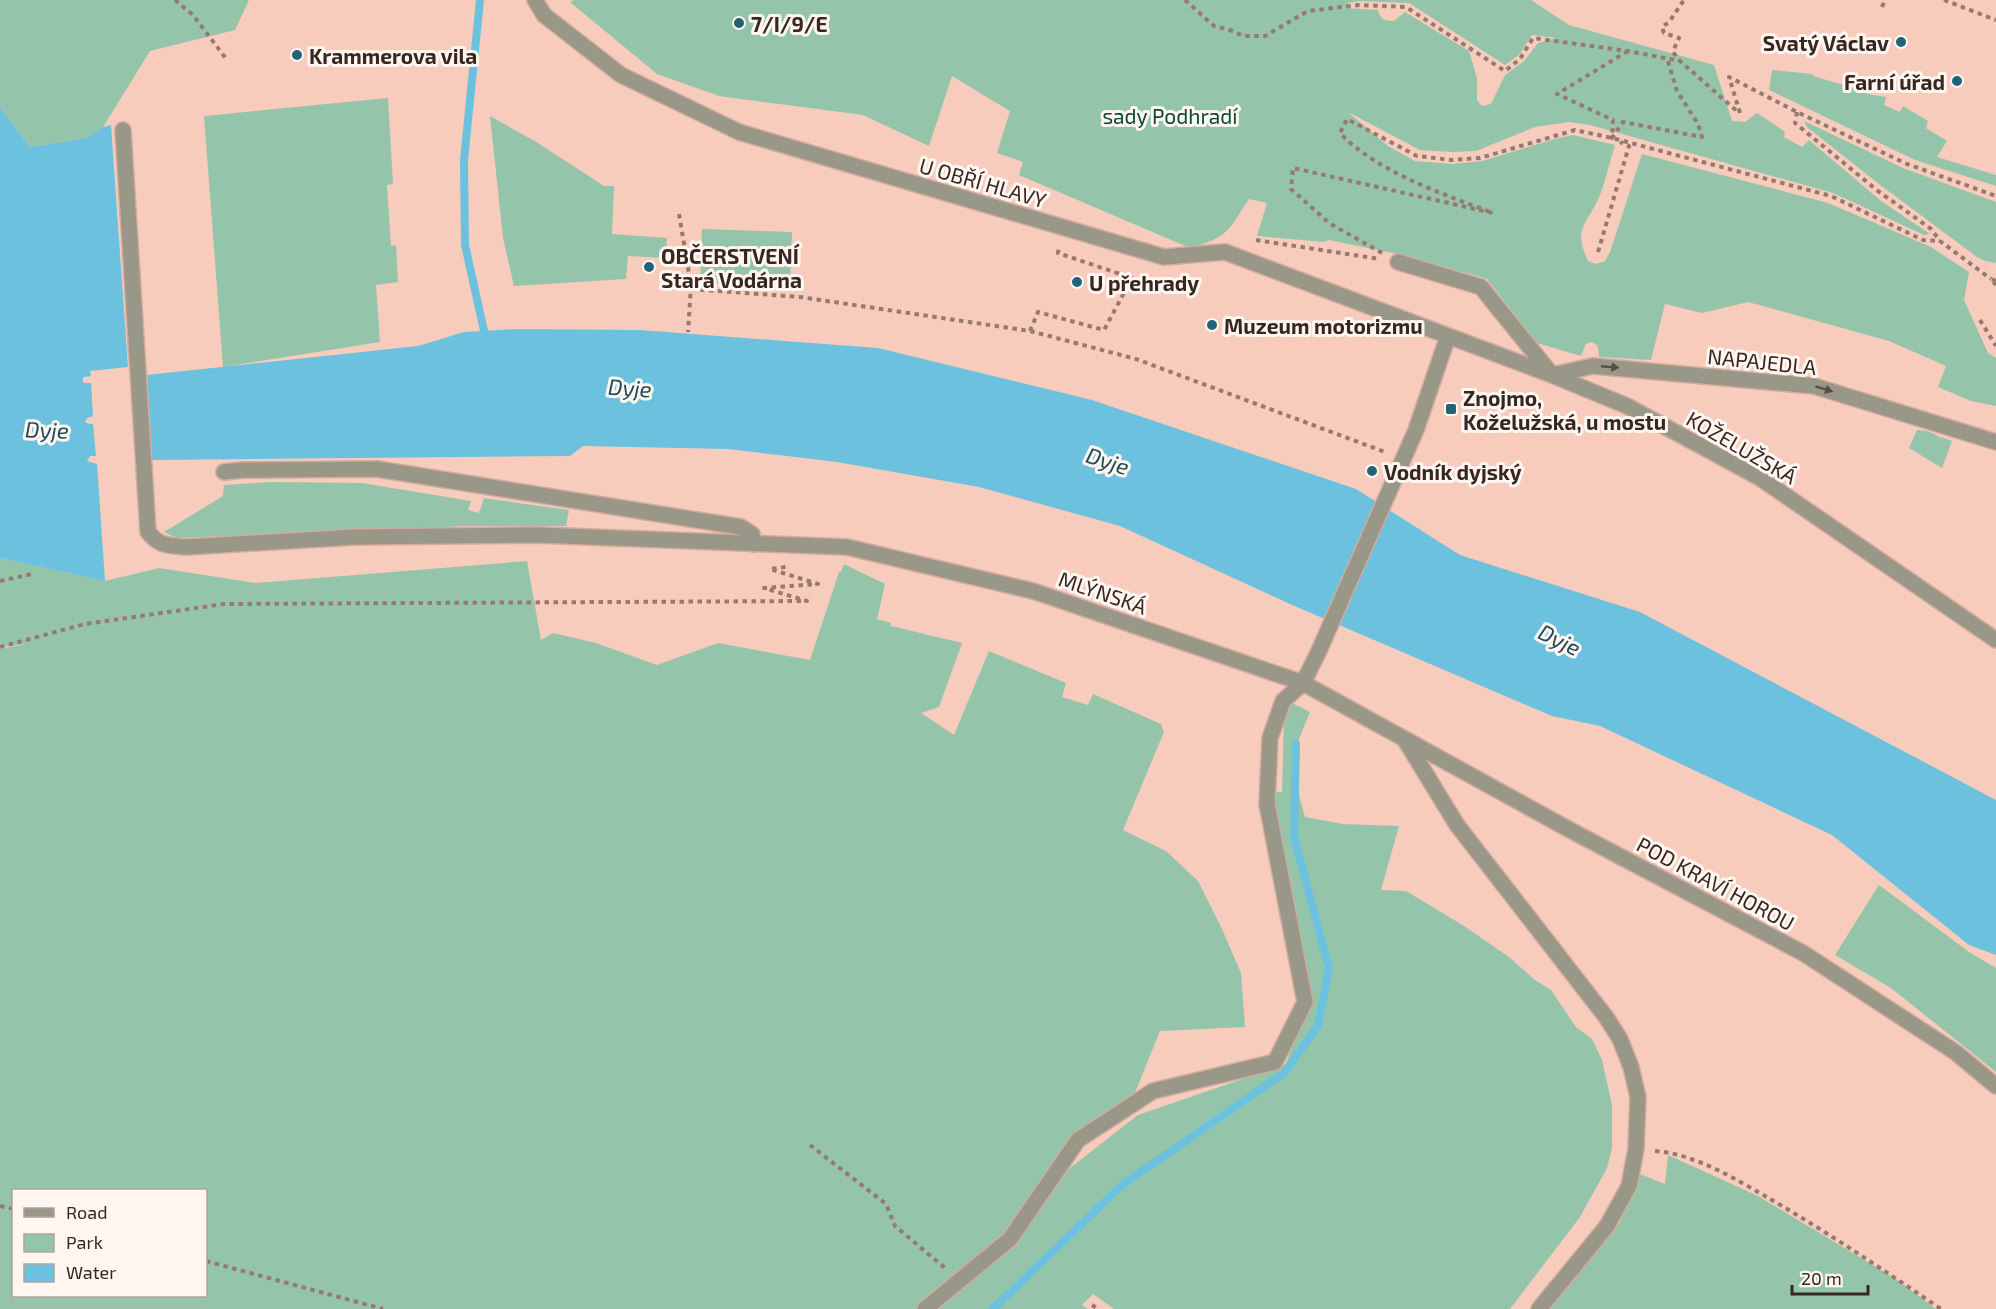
<svg xmlns="http://www.w3.org/2000/svg" width="1996" height="1309" viewBox="0 0 1996 1309" font-family="'Exo 2',sans-serif">
<style>
.green{fill:#94c5ab;fill-rule:evenodd}
.water{fill:#6cc2de}
.lines{fill:none;stroke-linecap:round;stroke-linejoin:round}
.stream{stroke:#6cc2de;stroke-width:8}
.minor-casing{stroke:#d1ab9d;stroke-width:18}
.path{stroke:#97796e;stroke-width:4;stroke-dasharray:4.5 4.5;stroke-linecap:butt}
.minor{stroke:#999787;stroke-width:15}
.oneway{fill:#594e45}
.poi-dot{fill:#216377;stroke:#fff6f2;stroke-width:2}
.labels{text-anchor:middle;dominant-baseline:central;stroke-width:6;stroke-linejoin:round;paint-order:stroke}
.poi-label{font-size:21px;font-weight:bold;fill:#372721;stroke:#fff6f2;text-anchor:start}
.park-label{font-size:21px;fill:#0a4831;stroke:#fff6f2}
.street-label{font-size:21px;fill:#372721;stroke:#fff6f2}
.water-label{font-size:22px;font-style:italic;fill:#214855;stroke:#fff6f2}
</style>
<rect width="100%" height="100%" fill="#f7ccbc"/>
<!-- green -->
<path class="green" d="M 0,0 L 249,0 L 235,30 L 150,51 L 103,127 L 87,138 L 30,147 L 0,107 Z
M 574,0 L 1531,0 L 1569,25 L 1714,65 L 1732,121 L 1745,122 L 1757,113 L 1785,132 L 1784,137 L 1802,147 L 1809,140 L 1881,201 L 1930,234 L 1924,235 L 1833,193 L 1590,125 L 1569,122 L 1535,127 L 1476,151 L 1452,152 L 1420,150 L 1348,112 L 1388,146 L 1415,161 L 1453,164 L 1482,161 L 1555,139 L 1573,135 L 1615,145 C 1610,161 1606,179 1600,195 C 1588,224 1572,227 1588,261 L 1596,264 L 1605,261 L 1610,252 L 1642,154 L 1828,203 L 1931,247 L 1969,272 L 1964,300 L 1988,353 L 1996,358 L 1996,406 L 1971,401 L 1938,387 L 1946,366 L 1889,341 L 1748,302 L 1702,313 L 1665,304 L 1651,360 L 1599,357 C 1599,347 1597,339 1586,344 L 1581,356 L 1537,343 L 1487,279 L 1402,255 L 1329,240 L 1324,242 L 1257,236 L 1267,203 L 1249,199 C 1227,232 1230,236 1190,248 L 1019,175 L 1023,162 L 997,153 L 1010,111 L 952,76 L 929,146 L 863,115 L 719,96 L 657,74 L 570,2 ZM 1359,1 L 1409,3 L 1505,65 L 1519,55 L 1532,35 L 1556,38 L 1538,43 L 1524,61 L 1505,75 L 1491,104 L 1482,106 L 1477,100 L 1477,78 L 1469,51 L 1405,12 L 1394,21 C 1385,21 1380,19 1378,10 L 1347,8 L 1348,3 Z
M 1772,70 L 1812,74 L 1813,76 L 1867,92 L 1867,94 L 1886,97 L 1884,105 L 1900,112 L 1903,106 L 1928,121 L 1926,128 L 1947,141 L 1937,157 L 1996,175 L 1996,186 L 1915,160 L 1769,90 Z
M 388,98 L 393,184 L 387,185 L 391,246 L 396,245 L 398,282 L 376,285 L 380,342 L 223,367 L 204,116 Z
M 490,116 L 538,143 L 604,186 L 614,186 L 612,234 L 667,238 L 666,258 L 628,256 L 626,279 L 514,286 L 503,238 Z
M 1804,121 L 1903,168 L 1996,202 L 1996,263 L 1985,261 L 1977,257 L 1879,184 L 1807,127 Z
M 702,229 L 792,232 L 790,286 L 700,283 Z
M 1917,430 L 1928,431 L 1940,437 L 1938,442 L 1941,437 L 1952,441 L 1942,468 L 1909,448 Z
M 271,482 L 362,483 L 471,501 L 468,510 L 479,513 L 484,498 L 569,510 L 566,526 L 467,526 L 176,538 L 164,532 L 223,496 L 224,485 Z
M 0,558 L 105,581 L 159,568 L 256,583 L 527,561 L 541,640 L 553,633 L 596,643 L 657,665 L 718,643 L 810,660 L 839,572 L 841,572 L 844,564 L 885,584 L 877,619 L 891,623 L 891,626 L 962,643 L 939,707 L 921,713 L 954,735 L 989,651 L 1066,683 L 1062,697 L 1088,705 L 1093,694 L 1161,724 L 1164,732 L 1123,830 L 1166,851 L 1198,881 L 1222,929 L 1241,973 L 1245,1027 L 1160,1031 L 1132,1100 L 1082,1141 L 1007,1236 L 921,1303 L 917,1309 L 0,1309 L 0,649 L 26,644 L 0,647 ZM 14,1190 L 206,1190 L 206,1296 L 14,1296 Z
M 1280,697 L 1310,712 L 1299,739 L 1292,769 L 1305,817 L 1343,824 L 1399,826 L 1381,890 L 1406,891 L 1464,926 L 1509,957 L 1535,980 L 1551,990 L 1576,1027 L 1592,1039 L 1602,1060 L 1612,1105 L 1612,1148 L 1607,1168 L 1580,1217 L 1510,1309 L 1114,1309 L 1093,1294 L 1082,1305 L 1088,1309 L 935,1309 L 1014,1243 L 1070,1168 L 1138,1115 L 1286,1064 L 1310,994 L 1267,793 L 1282,792 L 1284,716 Z
M 1879,885 L 1969,952 L 1996,968 L 1996,1072 L 1891,988 L 1835,955 Z
M 1668,1155 L 1758,1196 L 1896,1279 L 1936,1309 L 1549,1309 L 1619,1224 L 1640,1174 L 1665,1184 Z"/>
<!-- water -->
<path class="water" d="M 0,107 L 30,147 L 87,138 L 103,127 L 111,125 L 128,367 L 90,371 L 91,376 L 84,377 L 82,380 L 84,383 L 91,383 L 93,416 L 87,418 L 85,422 L 89,424 L 93,424 L 96,456 L 90,456 L 87,461 L 97,464 L 105,581 L 0,558 Z
M 515,329 L 640,330 L 878,348 L 1092,400 L 1356,489 L 1460,555 L 1640,612 L 1996,800 L 1996,955 L 1969,945 L 1832,835 L 1600,726 L 1552,716 L 1290,604 L 1120,526 L 979,487 L 837,462 L 728,449 L 583,446 L 570,456 L 152,460 L 147,375 L 418,346 L 464,332 Z"/>
<g class="lines">
<!-- stream -->
<path class="stream" d="M 480,0 L 464,160 L 465,245 L 486,340
M 993,1309 L 1122,1185 L 1284,1073 L 1318,1026 L 1329,968 L 1294,837 L 1296,744"/>
<!-- minor casing -->
<g class="minor-casing">
<path id="minor" d="M 535,0 L 544,15 L 621,75 L 739,132 L 1164,257 L 1225,252 L 1552,375 L 1627,406 L 1760,478 L 1996,640
M 123,130 L 148,532 C 160,547 168,545 186,547 L 355,537 L 538,535 L 847,547 L 1033,591 L 1303,683 L 1570,830 L 1803,953 L 1955,1052 L 1996,1086
M 1398,262 L 1481,287 L 1552,375
M 1552,375 L 1593,366 L 1814,386 L 1996,442
M 224,472 L 243,470 L 377,469 L 741,527 L 752,534 L 754,544
M 1405,740 L 1457,825 L 1606,1017 L 1620,1039 L 1631,1067 L 1638,1097 L 1636,1149 L 1629,1186 L 1607,1226 L 1539,1309
M 925,1309 L 1010,1239 L 1078,1140 L 1153,1091 L 1275,1062 L 1305,1002 L 1267,804 L 1270,738 L 1283,701 L 1303,683 L 1318,653 L 1416,430 L 1448,336"/>
</g>
<!-- path -->
<path class="path" d="M 175,0 L 193,15 L 227,60
M 1185,0 L 1214,26 L 1233,31 L 1243,36 L 1265,36 L 1308,11 L 1359,5 L 1406,7 L 1505,71 L 1520,59 L 1533,38 L 1628,51 L 1680,61
M 1944,0 L 1996,20
M 1882,7 L 1885,0
M 1678,40 L 1679,38 L 1664,33 L 1662,27 L 1669,22 L 1684,0
M 1676,44 L 1673,52 L 1680,61 L 1739,113
M 1628,51 L 1557,94 L 1613,120 L 1612,138 L 1623,122 L 1702,137 L 1698,124 L 1677,91 L 1667,58
M 1797,112 L 1795,123 L 1878,191 L 1931,229 L 1940,241 L 1991,279
M 1740,113 L 1729,77 L 1797,112 L 1907,164 L 1996,196
M 679,214 L 691,285 L 688,332
M 1256,240 L 1380,259
M 1598,252 L 1629,146 L 1620,142
M 1382,253 L 1329,223 L 1291,189 L 1293,168 L 1493,213 C 1443,194 1377,172 1340,133 L 1347,119 L 1417,156 L 1452,160 L 1480,158 L 1575,130 L 1612,138 L 1831,196 L 1923,240 L 1940,241
M 1996,281 L 1991,279 L 1996,285
M 691,289 L 800,297 L 1030,331 L 1136,359 L 1385,452
M 1980,320 L 1996,346
M 1030,331 L 1038,312 L 1104,330 L 1132,278 L 1058,253 L 1059,246
M 0,581 L 32,574
M 0,647 L 85,624 L 224,604 L 807,601 L 764,588 L 818,584 L 770,569 L 786,567
M 810,1145 L 886,1204 L 895,1226 L 945,1268
M 1655,1151 C 1696,1154 1737,1180 1772,1200 C 1830,1234 1885,1271 1941,1309
M 0,1206 L 14,1209
M 206,1261 L 383,1309
M 1092,1305 L 1098,1309"/>
<!-- minor -->
<use href="#minor" class="minor"/>
</g>
<!-- one-way arrows -->
<defs><path id="oneway-solid" d="M-6-.8H1V-3.2L6.5 0L1 3.2V.8H-6Z" transform="scale(1.5)"/></defs>
<g class="oneway">
<use href="#oneway-solid" transform="translate(1610 367) rotate(5)"/>
<use href="#oneway-solid" transform="translate(1824 389) rotate(17)"/>
</g>
<!-- markers -->
<g class="poi-dot">
<circle cx="739" cy="23" r="6"/>
<circle cx="1901" cy="42" r="6"/>
<circle cx="297" cy="55" r="6"/>
<circle cx="1957" cy="81" r="6"/>
<circle cx="649" cy="267" r="6"/>
<circle cx="1077" cy="282" r="6"/>
<circle cx="1212" cy="325" r="6"/>
<rect x="1445" y="403" width="12" height="12" rx="3"/>
<circle cx="1372" cy="471" r="6"/>
</g>
<g class="labels">
<!-- poi labels -->
<g class="poi-label">
<text x="751" y="23">7/I/9/E</text>
<text x="1889" y="42" text-anchor="end">Svatý Václav</text>
<text x="309" y="55">Krammerova vila</text>
<text x="1945" y="81" text-anchor="end">Farní úřad</text>
<text x="661" y="255">OBČERSTVENÍ<tspan x="661" dy="24">Stará Vodárna</tspan></text>
<text x="1089" y="282">U přehrady</text>
<text x="1224" y="325">Muzeum motorizmu</text>
<text x="1463" y="397">Znojmo,<tspan x="1463" dy="24">Koželužská, u mostu</tspan></text>
<text x="1384" y="471">Vodník dyjský</text>
</g>
<!-- park labels -->
<g class="park-label">
<text x="1170" y="115">sady Podhradí</text>
</g>
<!-- street labels -->
<g class="street-label">
<text transform="translate(983 182) rotate(16)">U OBŘÍ HLAVY</text>
<text transform="translate(1762 361) rotate(6)">NAPAJEDLA</text>
<text transform="translate(1742 447) rotate(30)">KOŽELUŽSKÁ</text>
<text transform="translate(1103 592) rotate(19)">MLÝNSKÁ</text>
<text transform="translate(1716 883) rotate(28)">POD KRAVÍ HOROU</text>
</g>
<!-- water labels -->
<g class="water-label">
<text transform="translate(630 387) rotate(4)">Dyje</text>
<text transform="translate(47 429) rotate(2)">Dyje</text>
<text transform="translate(1108 460) rotate(18)">Dyje</text>
<text transform="translate(1560 639) rotate(26)">Dyje</text>
</g>
</g>
<!-- legend -->
<rect x="12" y="1189" width="195" height="108" fill="#fff6f2" stroke="#afa39e" stroke-width="1.5"/>
<rect x="24" y="1208" width="30" height="9" fill="#999787" stroke="#afa39e" stroke-width="1.5"/>
<text x="66" y="1219" font-size="18" fill="#372721">Road</text>
<rect x="24" y="1234" width="30" height="18" fill="#94c5ab" stroke="#afa39e" stroke-width="1.5"/>
<text x="66" y="1249" font-size="18" fill="#372721">Park</text>
<rect x="24" y="1264" width="30" height="18" fill="#6cc2de" stroke="#afa39e" stroke-width="1.5"/>
<text x="66" y="1279" font-size="18" fill="#372721">Water</text>
<!-- scale -->
<path d="M1792 1285v9h76v-9" fill="none" stroke="#372721" stroke-width="3"/>
<text x="1801" y="1285" font-size="18" fill="#372721" stroke="#fff6f2" stroke-width="4.5" paint-order="stroke">20 m</text>
</svg>
